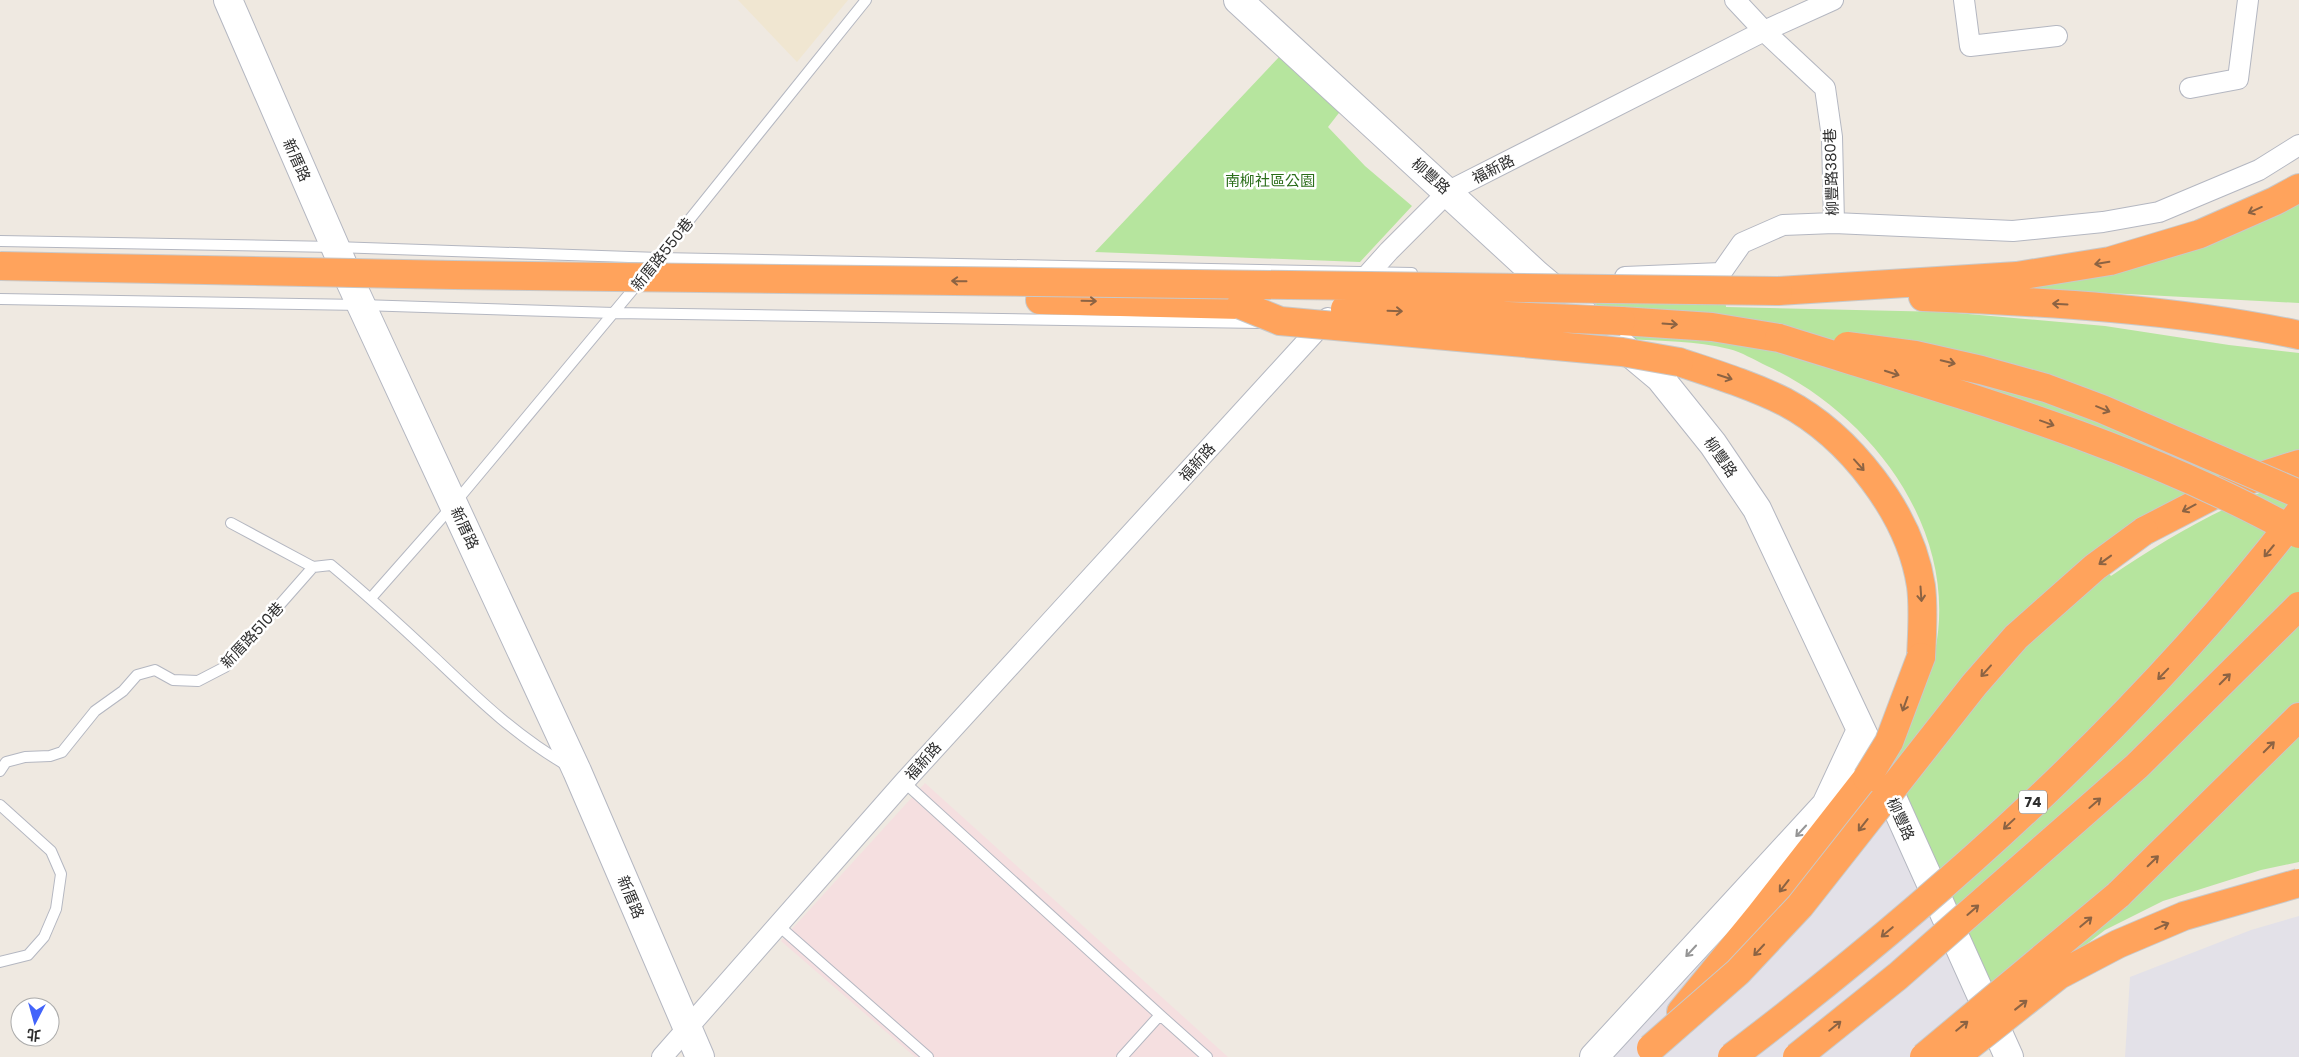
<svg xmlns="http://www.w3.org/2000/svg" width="2299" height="1057" viewBox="0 0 2299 1057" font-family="Poppins,'Noto Sans TC',sans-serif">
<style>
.industrial{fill:#e3e1e8}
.education{fill:#f0e6d1}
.medical{fill:#f5dfe0}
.green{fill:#b6e59e}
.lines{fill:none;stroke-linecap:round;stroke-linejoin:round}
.lane-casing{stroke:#b4b7c1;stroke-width:12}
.street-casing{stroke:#b4b7c1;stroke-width:22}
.secondary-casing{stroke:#b4b7c1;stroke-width:30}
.highway-casing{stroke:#c9c9c9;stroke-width:30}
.lane{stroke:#fff;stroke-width:10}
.street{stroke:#fff;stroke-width:20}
.secondary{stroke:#fff;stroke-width:28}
.highway{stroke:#ffa35c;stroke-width:28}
.highway-bridge-casing{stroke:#c9c9c9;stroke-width:30;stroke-linecap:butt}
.highway-bridge{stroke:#ffa35c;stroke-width:28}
.oneway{stroke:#8c6343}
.oneway2{stroke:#969696}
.labels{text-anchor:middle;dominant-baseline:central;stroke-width:5;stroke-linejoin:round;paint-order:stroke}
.shield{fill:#fff;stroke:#6d6d6d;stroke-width:1}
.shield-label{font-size:14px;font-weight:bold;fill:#2e2e2e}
.street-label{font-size:15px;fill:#2e2e2e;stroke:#fff}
.park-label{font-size:15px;fill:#2c6e1b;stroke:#fff}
</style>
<rect width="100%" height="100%" fill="#efe9e1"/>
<!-- industrial -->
<path class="industrial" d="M 1857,757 L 1975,1008 L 1911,1057 L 1597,1057 Z
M 2299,916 L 2299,1057 L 2125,1057 L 2130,977 L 2251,930 Z"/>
<!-- education -->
<path class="education" d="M 738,0 L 848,0 L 797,62 Z"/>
<!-- medical -->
<path class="medical" d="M 925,783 L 1228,1057 L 915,1057 L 781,941 Z"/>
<!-- green -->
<path class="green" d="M 1280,56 L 1342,109 L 1328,127 L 1365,166 L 1412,206 L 1360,262 L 1095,252 Z
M 2299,199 L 2299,303 L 2013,288 Z
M 1724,281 L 1726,307 L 1945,312 L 2105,326 L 2229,345 L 2299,353 L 2299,450 L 2278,458 L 2091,554 L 2111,576 C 2172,534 2230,503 2299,477 L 2299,862 L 2261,870 L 2163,901 L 2105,930 L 1999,1011 L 1886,766 C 1898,739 1909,713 1920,686 C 1925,675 1932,663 1935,651 C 1960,531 1871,414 1767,366 C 1755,360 1741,352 1729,349 C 1696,341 1661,341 1627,339 L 1577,283 Z"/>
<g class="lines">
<!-- lane casing -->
<g class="lane-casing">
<path id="lane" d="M 0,241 L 335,247 L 659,258 L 1412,273
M 657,260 L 866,0
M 0,299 L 361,305 L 614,313 L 1261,323
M 231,523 L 313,567
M 371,598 L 454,504 L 640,281
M 0,771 L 6,762 L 25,757 L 50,756 L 62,752 L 95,711 L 123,691 L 137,675 L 155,670 L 173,680 L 198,681 L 225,667 L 313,567 L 331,565 C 367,595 401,626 435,658 C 478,699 516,736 568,766
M 904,782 L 1160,1015 L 1122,1057
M 0,805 L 51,851 L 61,874 L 56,909 L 44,937 L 28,955 L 0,962
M 779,926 L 928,1057
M 1160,1015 L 1207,1057"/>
</g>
<!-- street casing -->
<g class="street-casing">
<path id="street" d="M 1964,0 L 1970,46 L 2057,36
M 2190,88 L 2238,79 L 2248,0
M 1834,223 L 2013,231 L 2103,222 L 2159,212 L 2259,170 L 2299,145
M 1625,277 L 1721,273 L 1742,243 L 1783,225 L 1834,223 L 1832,137 L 1825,88 L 1764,31 L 1735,0
M 1353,291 L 1389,251 L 1449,191 L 1764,31 L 1833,0
M 662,1057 L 904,782 L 1328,318"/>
</g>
<!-- secondary casing -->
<g class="secondary-casing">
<path id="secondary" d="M 228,0 L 350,281 L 577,771 L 700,1057
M 1238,0 L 1537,275 L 1660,378 L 1713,444 L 1757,509 L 1872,753 L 2009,1057
M 1594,1057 L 1826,805 L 1861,730"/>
</g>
<!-- highway casing -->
<g class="highway-casing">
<path id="highway" d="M 1778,291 L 2017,276 L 2110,261 L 2200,234 L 2275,201 L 2299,188
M 1923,297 C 2049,302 2175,309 2299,335
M 1040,300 L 1241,305
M 1621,321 L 1712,327 L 1779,338
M 1679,362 C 1715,374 1751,385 1785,402 C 1849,436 1910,513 1921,586 C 1924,609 1922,634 1921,657
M 2144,531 L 2233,485 L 2299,464
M 2118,895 L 2299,717
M 1681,1012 L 1760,915 L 1867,778"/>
</g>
<!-- lane -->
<use href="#lane" class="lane"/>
<!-- street -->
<use href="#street" class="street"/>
<!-- secondary -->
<use href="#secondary" class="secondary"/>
<!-- highway -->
<use href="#highway" class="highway"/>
<!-- highway-bridge casing -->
<g class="highway-bridge-casing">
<path id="highway-bridge" d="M 0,266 L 454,275 L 1778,291
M 1241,305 L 1280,321 L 1622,352 L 1679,362
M 1345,309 L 1621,321
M 1779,338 C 1955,393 2137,443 2299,534
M 1847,346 L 1915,355 L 1981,370 L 2046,388 L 2102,409 L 2299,494
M 1867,778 L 1889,742 L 1921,657
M 1651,1048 L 1738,972 L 1800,906 L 1974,685 L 2016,637 L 2095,567 L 2144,531
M 1732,1057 C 1941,898 2139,720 2299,513
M 1797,1057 L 1898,976 L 2137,766 L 2299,606
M 1924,1057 L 2118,895
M 1955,1057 L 2059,975 L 2118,944 L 2184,916 L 2299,883"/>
</g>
<!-- highway-bridge -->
<use href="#highway-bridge" class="highway-bridge"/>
</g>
<!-- one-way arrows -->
<defs><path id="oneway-shaft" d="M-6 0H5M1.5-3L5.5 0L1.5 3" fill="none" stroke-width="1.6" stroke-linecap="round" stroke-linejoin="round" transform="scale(1.25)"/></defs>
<g class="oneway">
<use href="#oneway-shaft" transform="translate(2255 210) rotate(156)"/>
<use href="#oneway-shaft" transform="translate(2102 263) rotate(171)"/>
<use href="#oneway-shaft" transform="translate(959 281) rotate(-179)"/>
<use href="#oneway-shaft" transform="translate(1089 301) rotate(1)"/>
<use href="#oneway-shaft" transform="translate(2060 304) rotate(-177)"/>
<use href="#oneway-shaft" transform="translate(1395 311) rotate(2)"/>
<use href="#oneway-shaft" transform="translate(1670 324) rotate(4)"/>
<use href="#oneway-shaft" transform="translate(1948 362) rotate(13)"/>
<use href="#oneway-shaft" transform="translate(1892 373) rotate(18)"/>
<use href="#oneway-shaft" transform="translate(1725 377) rotate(18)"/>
<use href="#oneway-shaft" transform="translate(2103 409) rotate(22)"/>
<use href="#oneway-shaft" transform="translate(2047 423) rotate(20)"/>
<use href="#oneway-shaft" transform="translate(1859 465) rotate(48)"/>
<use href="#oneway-shaft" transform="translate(2189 508) rotate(152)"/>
<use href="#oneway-shaft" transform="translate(2269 551) rotate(130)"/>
<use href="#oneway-shaft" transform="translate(2105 560) rotate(144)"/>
<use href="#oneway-shaft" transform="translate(1921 594) rotate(86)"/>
<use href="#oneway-shaft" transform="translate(1986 671) rotate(132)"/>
<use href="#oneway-shaft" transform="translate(2163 674) rotate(134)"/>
<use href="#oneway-shaft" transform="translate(2225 679) rotate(-45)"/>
<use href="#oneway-shaft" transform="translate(1905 704) rotate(110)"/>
<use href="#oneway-shaft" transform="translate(2269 747) rotate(-45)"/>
<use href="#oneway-shaft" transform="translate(2095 803) rotate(-41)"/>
<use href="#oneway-shaft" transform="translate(2009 824) rotate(137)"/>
<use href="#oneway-shaft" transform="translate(1863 825) rotate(128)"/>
<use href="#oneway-shaft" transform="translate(2153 861) rotate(-44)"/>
<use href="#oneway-shaft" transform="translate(1784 886) rotate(128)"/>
<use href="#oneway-shaft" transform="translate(1973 910) rotate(-41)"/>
<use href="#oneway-shaft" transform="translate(2086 922) rotate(-40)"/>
<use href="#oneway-shaft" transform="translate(2162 926) rotate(-24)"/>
<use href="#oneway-shaft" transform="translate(1887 932) rotate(140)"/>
<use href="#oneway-shaft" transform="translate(1759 950) rotate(133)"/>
<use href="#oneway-shaft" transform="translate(2021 1005) rotate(-38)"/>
<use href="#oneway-shaft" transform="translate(1835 1026) rotate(-39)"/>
<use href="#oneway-shaft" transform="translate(1962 1026) rotate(-39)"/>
</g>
<g class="oneway2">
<use href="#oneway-shaft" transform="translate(1801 831) rotate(133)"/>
<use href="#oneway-shaft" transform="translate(1691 951) rotate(133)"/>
</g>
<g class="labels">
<!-- shield labels -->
<rect class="shield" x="2019" y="790.5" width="28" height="23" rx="4"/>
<g class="shield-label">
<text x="2033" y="802">74</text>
</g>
<!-- street labels -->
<g class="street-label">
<text transform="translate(297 160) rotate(66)">新厝路</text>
<text transform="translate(1493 169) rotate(-27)">福新路</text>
<text transform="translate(1831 172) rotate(-92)">柳豐路380巷</text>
<text transform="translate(1431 176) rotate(42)">柳豐路</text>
<text transform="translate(662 254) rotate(-51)">新厝路550巷</text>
<text transform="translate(1721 457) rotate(55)">柳豐路</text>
<text transform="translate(1197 462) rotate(-48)">福新路</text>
<text transform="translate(465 528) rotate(65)">新厝路</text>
<text transform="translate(252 635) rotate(-47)">新厝路510巷</text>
<text transform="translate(923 761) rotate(-48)">福新路</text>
<text transform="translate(1901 819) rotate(66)">柳豐路</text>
<text transform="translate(631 897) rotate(67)">新厝路</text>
</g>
<!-- park labels -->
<g class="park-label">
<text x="1270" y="180">南柳社區公園</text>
</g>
</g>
<!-- north arrow -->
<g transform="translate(35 1022) rotate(186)"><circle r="24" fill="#ffffff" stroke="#ababab"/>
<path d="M0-4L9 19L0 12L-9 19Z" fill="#4264fb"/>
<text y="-8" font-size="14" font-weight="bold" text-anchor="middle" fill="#2e2e2e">北</text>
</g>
</svg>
